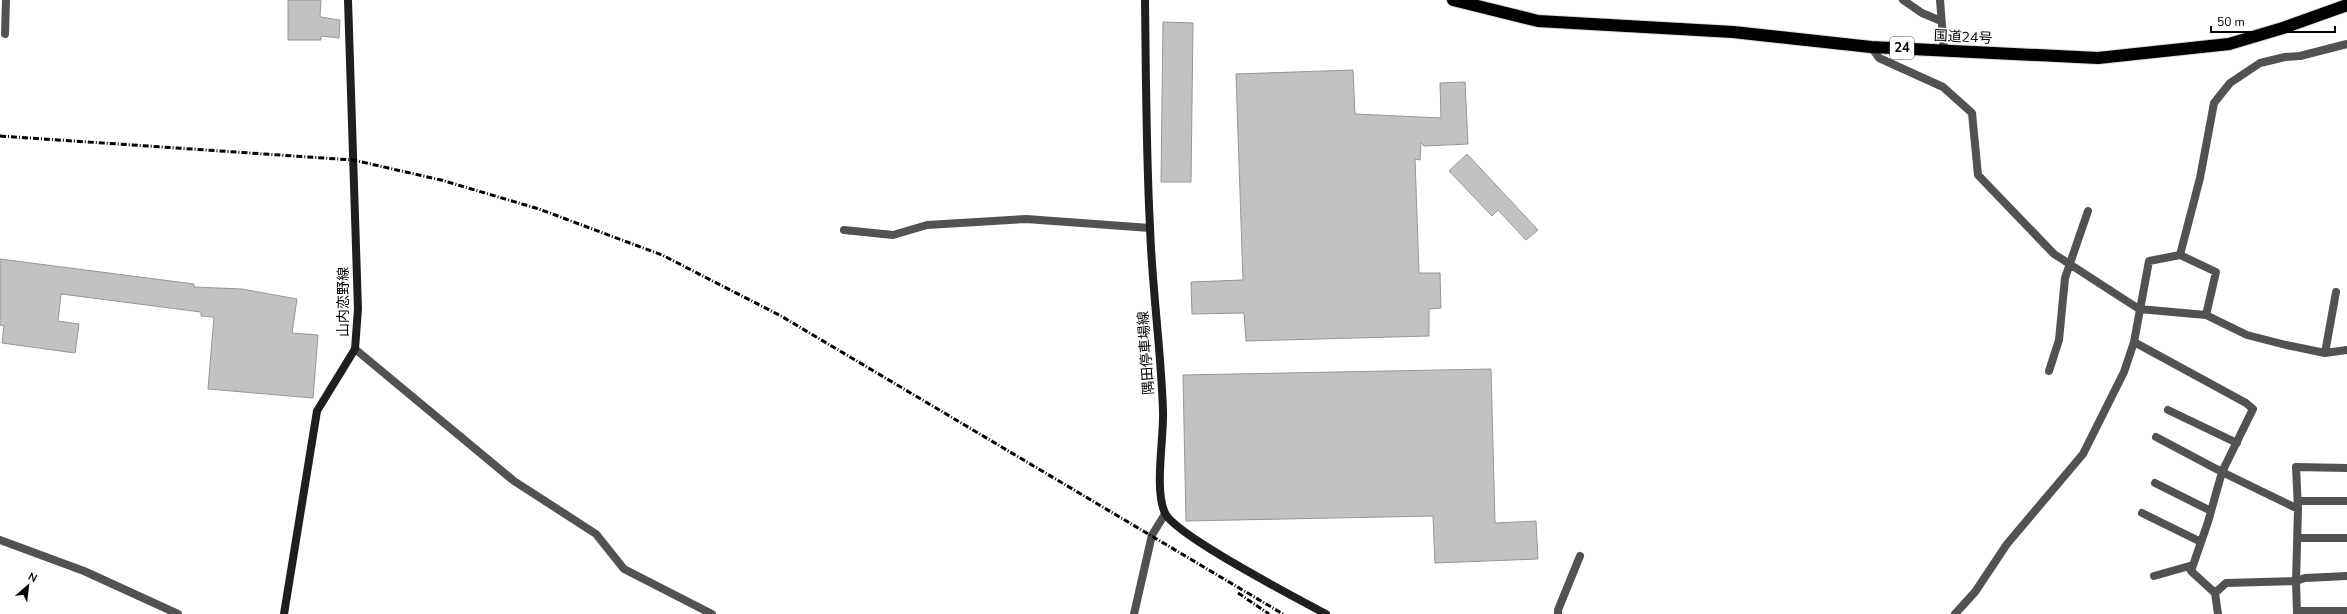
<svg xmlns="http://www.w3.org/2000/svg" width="2347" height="614" viewBox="0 0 2347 614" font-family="'Nunito Sans','Noto Sans JP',sans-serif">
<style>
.building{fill:#c2c2c2;stroke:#969696}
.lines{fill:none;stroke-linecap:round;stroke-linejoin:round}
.highway-casing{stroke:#dbdbdb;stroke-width:14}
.street{stroke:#525252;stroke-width:8}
.secondary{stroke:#1f1f1f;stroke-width:8}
.highway{stroke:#000;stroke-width:12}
.rail{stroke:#000;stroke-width:3;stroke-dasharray:6 2 1 2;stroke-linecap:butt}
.labels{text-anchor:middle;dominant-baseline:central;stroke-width:3;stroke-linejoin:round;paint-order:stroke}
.shield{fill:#fff;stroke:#4c4c4c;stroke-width:1}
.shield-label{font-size:13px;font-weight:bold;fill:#000}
.street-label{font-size:14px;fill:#000;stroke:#fff}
</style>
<rect width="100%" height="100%" fill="#fff"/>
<!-- building -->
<path class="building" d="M 288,0 L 321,0 L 320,17 L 340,20 L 339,38 L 321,36 L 321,40 L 288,40 Z
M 1163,22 L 1193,23 L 1191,182 L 1161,182 Z
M 1353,70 L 1355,114 L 1441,118 L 1440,83 L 1465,82 L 1468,144 L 1424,146 L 1421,143 L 1420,160 L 1415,159 L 1419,273 L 1440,273 L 1441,308 L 1429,309 L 1429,336 L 1246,341 L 1244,313 L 1192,314 L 1191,282 L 1243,280 L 1236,74 Z
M 1467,154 L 1538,230 L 1526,240 L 1498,210 L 1492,216 L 1449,171 Z
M 0,259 L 194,284 L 194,287 L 242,289 L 297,299 L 292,333 L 318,335 L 313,398 L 208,389 L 214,317 L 201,316 L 201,312 L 61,294 L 58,321 L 79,324 L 75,353 L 2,343 L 4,326 L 0,325 Z
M 1491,369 L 1495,523 L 1536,521 L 1538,559 L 1435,563 L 1433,516 L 1186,521 L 1183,375 Z"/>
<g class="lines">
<!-- highway casing -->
<g class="highway-casing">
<path id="highway" d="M 1453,0 L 1538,21 L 1733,32 L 1871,47 L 2098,58 L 2229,44 L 2283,28 L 2347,5"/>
</g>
<!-- street -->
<path class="street" d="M 1903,0 L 1922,13 L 1941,21
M 1940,0 L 1944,51
M 5,34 L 6,0
M 1871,47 L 1879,58 L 1943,87 L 1972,113 L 1978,175 L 2054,254 L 2139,309 L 2206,315 L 2247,335 L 2286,345 L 2325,353 L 2347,350
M 844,230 L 893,235 L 927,225 L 1026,219 L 1150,228
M 2180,255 L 2216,272 L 2206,315
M 2134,342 L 2246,403 L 2253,409 L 2222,472 L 2298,509 L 2296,581 L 2297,614
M 355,349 L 514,481 L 596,534 L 624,569 L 712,614
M 2325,353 L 2336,292
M 2049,371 L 2059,340 L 2065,278 L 2088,211
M 2168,410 L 2237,443
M 2156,437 L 2222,472 L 2208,522 L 2191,571 L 2215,593 L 2218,614
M 2155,483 L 2211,511
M 2298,501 L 2347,501
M 2298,509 L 2296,467 L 2347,468
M 2142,513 L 2201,542
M 2298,538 L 2347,538
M 0,540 L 84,571 L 178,614
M 2154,576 L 2193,565
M 2215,593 L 2226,583 L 2296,581 L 2305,578 L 2347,576
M 2297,611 L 2347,611
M 1134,614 L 1152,535 L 1165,514
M 1558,614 L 1558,610 L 1580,556
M 1955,614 L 1975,592 L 2007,544 L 2083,454 L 2124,372 L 2134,342 L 2149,261 L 2180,255 L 2200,178 L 2214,103 L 2230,83 L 2260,63 L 2285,57 L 2300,56 L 2347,44"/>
<!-- secondary -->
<path class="secondary" d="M 1145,0 C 1146,76 1146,151 1150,227 C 1152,288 1161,349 1163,411 C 1164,438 1154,490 1165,513 C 1175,535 1298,599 1326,614
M 284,614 L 317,411 L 355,349 L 358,309 L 348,0"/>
<!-- highway -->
<use href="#highway" class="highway"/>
<!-- rail -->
<path class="rail" d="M 0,136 L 353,160 L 441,180 L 539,209 L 662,255 L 781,316 L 1283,614
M 1238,593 L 1269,614"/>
</g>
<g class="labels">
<!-- shield labels -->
<rect class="shield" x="1890" y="37" width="24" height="22" rx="3"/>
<g class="shield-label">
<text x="1902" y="48">24</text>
</g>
<!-- street labels -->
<g class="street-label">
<text transform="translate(1963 37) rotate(3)">国道24号</text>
<text transform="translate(343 302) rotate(-90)">山内恋野線</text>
<text transform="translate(1146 353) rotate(-94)">隅田停車場線</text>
</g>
</g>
<!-- north arrow -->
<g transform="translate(28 586) rotate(28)" stroke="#ffffff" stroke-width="3" paint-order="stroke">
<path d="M0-3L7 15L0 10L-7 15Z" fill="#000000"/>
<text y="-6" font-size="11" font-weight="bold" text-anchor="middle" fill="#000000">N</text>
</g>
<!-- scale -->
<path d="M2211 26v6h124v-6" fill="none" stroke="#000000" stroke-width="2"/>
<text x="2217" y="26" font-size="12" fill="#000000" stroke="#ffffff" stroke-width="3" paint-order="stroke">50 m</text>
</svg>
